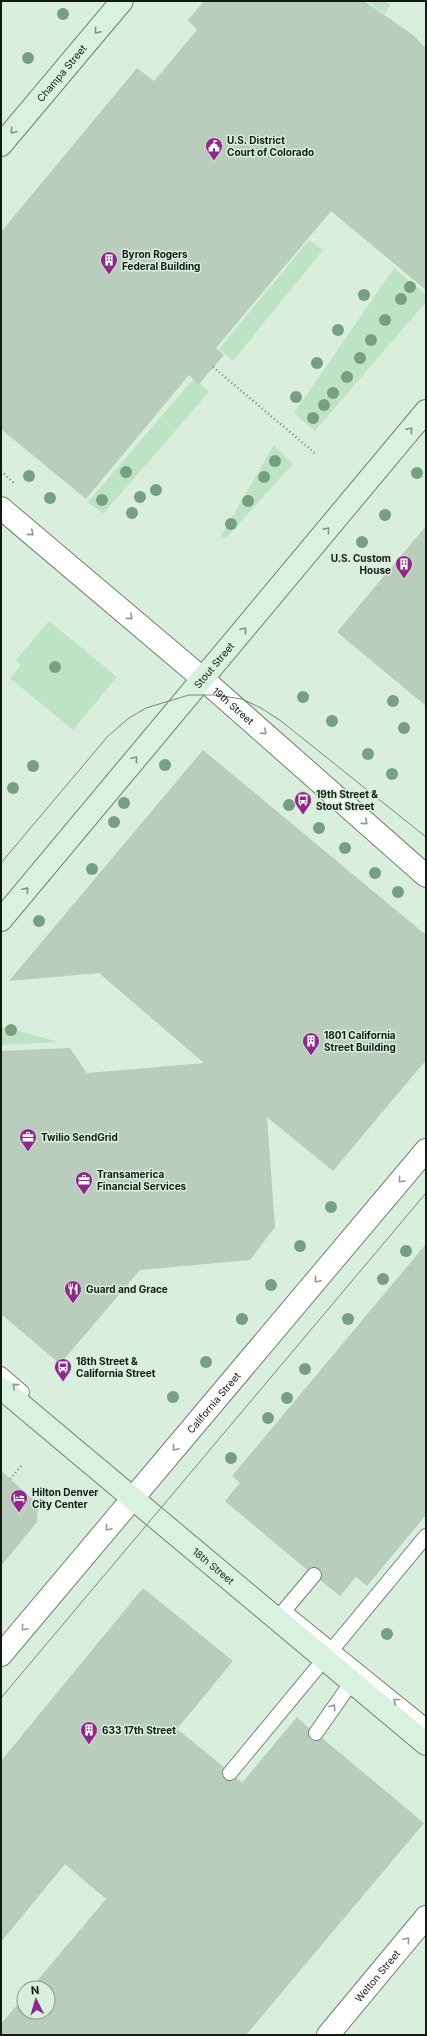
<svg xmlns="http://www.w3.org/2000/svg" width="427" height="2036" viewBox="0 0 427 2036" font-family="Inter,sans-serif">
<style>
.green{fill:#bde3c4}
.building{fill:#b8cdbc}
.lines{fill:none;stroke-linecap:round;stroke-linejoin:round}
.service-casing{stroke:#6e8272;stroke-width:16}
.tertiary-casing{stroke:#6e8272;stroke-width:24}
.secondary-casing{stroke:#6e8272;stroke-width:24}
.path{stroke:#7b897e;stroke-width:2.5;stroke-dasharray:1 3;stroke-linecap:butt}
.service{stroke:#fff;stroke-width:14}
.tertiary{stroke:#fff;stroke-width:22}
.secondary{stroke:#d9f1df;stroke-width:22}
.tram{stroke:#7a897d;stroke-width:1}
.tree{fill:#77a082}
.oneway{stroke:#7f9084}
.oneway2{stroke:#949895}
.labels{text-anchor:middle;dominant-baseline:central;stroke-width:3;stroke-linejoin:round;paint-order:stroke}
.street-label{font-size:10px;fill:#121a14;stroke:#d9eedd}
.poi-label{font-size:10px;font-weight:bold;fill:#121a14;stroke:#d9eedd;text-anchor:start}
</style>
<rect width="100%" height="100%" fill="#d9eedd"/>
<!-- green -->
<path class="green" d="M 367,1 L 385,1 L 390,5 L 385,14 Z
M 309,240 L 323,250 L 233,361 L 219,349 Z
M 394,268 L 426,295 L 426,302 L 315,431 L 294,413 Z
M 194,378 L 209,392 L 103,514 L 88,502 Z
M 274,445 L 293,464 L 225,539 L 221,536 Z
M 49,621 L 117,677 L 73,730 L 10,678 L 21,665 L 16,660 Z
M 1,1026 L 59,1042 L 1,1045 Z"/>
<!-- building -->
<path class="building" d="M 204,1 L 364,1 L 413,35 L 426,48 L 426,290 L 331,211 L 216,348 L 224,355 L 199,384 L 189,375 L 86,499 L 1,429 L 1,232 L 137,68 L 154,81 L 197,30 L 188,20 Z
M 426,526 L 426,706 L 337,632 Z
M 203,750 L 426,935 L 426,1060 L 333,1171 L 267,1117 L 275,1227 L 250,1260 L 140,1270 L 60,1364 L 1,1314 L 1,1051 L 70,1048 L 87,1073 L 204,1063 L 99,973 L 9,981 Z
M 426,1244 L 426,1515 L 367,1586 L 356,1577 L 340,1596 L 320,1580 L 322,1572 L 319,1568 L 311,1567 L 307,1570 L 225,1501 L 240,1483 L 232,1476 Z
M 1,1471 L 38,1504 L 37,1522 L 1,1566 Z
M 143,1588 L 233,1661 L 177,1729 L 224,1767 L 222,1776 L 225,1780 L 233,1781 L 237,1778 L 242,1783 L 297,1717 L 309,1728 L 308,1733 L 311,1740 L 316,1741 L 322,1738 L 424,1823 L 246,2035 L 1,2035 L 1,2024 L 24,1997 L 24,2012 L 48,2012 L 48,1988 L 31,1988 L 106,1899 L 65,1864 L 1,1942 L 1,1761 Z"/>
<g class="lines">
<!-- service casing -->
<g class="service-casing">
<path id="service" d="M 1,1374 L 22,1392
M 285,1612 L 426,1726
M 278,1618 L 314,1575
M 316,1733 L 351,1683
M 230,1773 L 426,1536"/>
</g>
<!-- tertiary casing -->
<g class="tertiary-casing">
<g id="tertiary">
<path id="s1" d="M 1,508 L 203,679 L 426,876"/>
<path id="s2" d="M 1,1655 L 426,1150"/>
<path id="s3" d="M 328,2035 L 426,1917"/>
</g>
</g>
<!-- secondary casing -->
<g class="secondary-casing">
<g id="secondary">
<path id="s4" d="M 1,145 L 122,1"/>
<path id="s5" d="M 1,920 L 426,411"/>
<path id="s6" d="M 1,1388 L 426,1744"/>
</g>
</g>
<!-- path -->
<path class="path" d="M 213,367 L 316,454
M 1,471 L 14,483
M 10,1479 L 23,1464"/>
<!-- service -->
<use href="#service" class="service"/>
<!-- tertiary -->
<use href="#tertiary" class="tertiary"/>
<!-- secondary -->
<use href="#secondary" class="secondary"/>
<!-- tram -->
<path class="tram" d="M 1,863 L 108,736 L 129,718 L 146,708 L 189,695 L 214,695 L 242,699 L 261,708 L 281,721 L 426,837
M 1,1698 L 426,1193"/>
</g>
<!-- trees -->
<g class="tree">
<circle cx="63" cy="14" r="6"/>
<circle cx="28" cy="58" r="6"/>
<circle cx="410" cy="287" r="6"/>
<circle cx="364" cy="295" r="6"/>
<circle cx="401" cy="299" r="6"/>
<circle cx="385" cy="320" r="6"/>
<circle cx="338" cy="330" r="6"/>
<circle cx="371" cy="340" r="6"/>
<circle cx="360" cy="358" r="6"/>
<circle cx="317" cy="363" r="6"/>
<circle cx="347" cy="377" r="6"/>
<circle cx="333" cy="393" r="6"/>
<circle cx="296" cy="397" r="6"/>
<circle cx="324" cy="405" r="6"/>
<circle cx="313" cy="418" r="6"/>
<circle cx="275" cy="461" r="6"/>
<circle cx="126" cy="472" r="6"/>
<circle cx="417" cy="473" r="6"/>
<circle cx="29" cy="476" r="6"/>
<circle cx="264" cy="477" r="6"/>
<circle cx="156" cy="490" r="6"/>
<circle cx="140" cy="497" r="6"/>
<circle cx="50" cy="498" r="6"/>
<circle cx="102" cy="500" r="6"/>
<circle cx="248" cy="501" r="6"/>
<circle cx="132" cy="513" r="6"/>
<circle cx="385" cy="515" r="6"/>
<circle cx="231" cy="524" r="6"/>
<circle cx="362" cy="542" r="6"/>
<circle cx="55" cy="667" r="6"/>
<circle cx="303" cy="697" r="6"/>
<circle cx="393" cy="701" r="6"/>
<circle cx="332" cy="721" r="6"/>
<circle cx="404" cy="728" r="6"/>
<circle cx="368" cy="754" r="6"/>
<circle cx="165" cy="765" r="6"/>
<circle cx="33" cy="766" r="6"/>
<circle cx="392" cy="774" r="6"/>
<circle cx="13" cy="788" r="6"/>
<circle cx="124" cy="803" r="6"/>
<circle cx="289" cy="805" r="6"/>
<circle cx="114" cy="822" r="6"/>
<circle cx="319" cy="828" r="6"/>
<circle cx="345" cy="848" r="6"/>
<circle cx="92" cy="869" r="6"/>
<circle cx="375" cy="873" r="6"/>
<circle cx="398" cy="892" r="6"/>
<circle cx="39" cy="921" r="6"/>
<circle cx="11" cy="1030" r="6"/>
<circle cx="331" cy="1207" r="6"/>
<circle cx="300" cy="1246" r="6"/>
<circle cx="406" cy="1251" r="6"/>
<circle cx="383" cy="1279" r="6"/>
<circle cx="271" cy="1285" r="6"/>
<circle cx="242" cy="1319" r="6"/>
<circle cx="348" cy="1319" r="6"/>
<circle cx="206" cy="1362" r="6"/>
<circle cx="305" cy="1369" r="6"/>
<circle cx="173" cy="1397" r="6"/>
<circle cx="287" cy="1398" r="6"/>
<circle cx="268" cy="1418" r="6"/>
<circle cx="231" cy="1458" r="6"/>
<circle cx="387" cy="1634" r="6"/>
</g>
<!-- one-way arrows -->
<defs><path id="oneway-chevron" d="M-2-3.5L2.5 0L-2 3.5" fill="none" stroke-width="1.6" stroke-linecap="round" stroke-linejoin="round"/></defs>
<g class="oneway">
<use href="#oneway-chevron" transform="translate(97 31) rotate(130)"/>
<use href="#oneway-chevron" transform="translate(13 131) rotate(130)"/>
<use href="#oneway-chevron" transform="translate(410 430) rotate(-50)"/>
<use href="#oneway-chevron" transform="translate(327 530) rotate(-50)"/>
<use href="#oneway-chevron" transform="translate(244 630) rotate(-50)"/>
<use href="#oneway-chevron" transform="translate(135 759) rotate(-50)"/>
<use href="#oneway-chevron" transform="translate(26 890) rotate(-50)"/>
</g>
<g class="oneway2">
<use href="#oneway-chevron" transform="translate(31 533) rotate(40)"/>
<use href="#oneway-chevron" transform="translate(130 617) rotate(40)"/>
<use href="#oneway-chevron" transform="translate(264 732) rotate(42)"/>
<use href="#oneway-chevron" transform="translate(365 822) rotate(41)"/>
<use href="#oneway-chevron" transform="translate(401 1180) rotate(130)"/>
<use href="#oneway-chevron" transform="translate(317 1280) rotate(130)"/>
<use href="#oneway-chevron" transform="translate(15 1386) rotate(-140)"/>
<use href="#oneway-chevron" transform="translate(175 1448) rotate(130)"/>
<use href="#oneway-chevron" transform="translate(108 1528) rotate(130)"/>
<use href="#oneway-chevron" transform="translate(24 1628) rotate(130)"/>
<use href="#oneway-chevron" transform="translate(396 1701) rotate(-141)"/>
<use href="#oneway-chevron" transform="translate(333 1707) rotate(-54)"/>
<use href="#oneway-chevron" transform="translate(407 1940) rotate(-50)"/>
</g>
<!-- icons -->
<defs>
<g id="civic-pin" transform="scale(0.9)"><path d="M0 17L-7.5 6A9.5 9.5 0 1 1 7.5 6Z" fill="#91278a" stroke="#d9eedd"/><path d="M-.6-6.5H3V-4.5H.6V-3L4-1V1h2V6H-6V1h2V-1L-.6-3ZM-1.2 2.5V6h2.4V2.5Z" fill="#fff"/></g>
<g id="building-pin" transform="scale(0.9)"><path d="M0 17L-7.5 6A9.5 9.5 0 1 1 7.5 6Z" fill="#91278a" stroke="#d9eedd"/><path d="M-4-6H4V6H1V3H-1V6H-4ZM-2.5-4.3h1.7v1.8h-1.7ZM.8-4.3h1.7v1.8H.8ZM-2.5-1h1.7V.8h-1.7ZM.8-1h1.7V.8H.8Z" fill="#fff"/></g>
<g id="bus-pin" transform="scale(0.9)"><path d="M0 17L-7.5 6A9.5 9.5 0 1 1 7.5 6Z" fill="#91278a" stroke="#d9eedd"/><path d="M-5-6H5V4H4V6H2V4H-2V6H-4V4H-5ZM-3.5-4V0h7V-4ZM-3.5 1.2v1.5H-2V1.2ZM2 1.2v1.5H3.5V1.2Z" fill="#fff"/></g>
<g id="office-pin" transform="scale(0.9)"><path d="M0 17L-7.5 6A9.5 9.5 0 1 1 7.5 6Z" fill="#91278a" stroke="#d9eedd"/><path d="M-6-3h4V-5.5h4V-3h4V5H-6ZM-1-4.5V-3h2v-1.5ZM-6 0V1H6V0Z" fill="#fff"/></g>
<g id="restaurant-pin" transform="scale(0.9)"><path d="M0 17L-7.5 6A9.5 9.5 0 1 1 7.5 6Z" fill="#91278a" stroke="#d9eedd"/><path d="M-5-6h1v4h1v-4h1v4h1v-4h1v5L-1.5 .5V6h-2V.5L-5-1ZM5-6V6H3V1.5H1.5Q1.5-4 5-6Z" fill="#fff"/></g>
<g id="hotel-pin" transform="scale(0.9)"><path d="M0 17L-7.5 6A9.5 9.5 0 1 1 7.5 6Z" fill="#91278a" stroke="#d9eedd"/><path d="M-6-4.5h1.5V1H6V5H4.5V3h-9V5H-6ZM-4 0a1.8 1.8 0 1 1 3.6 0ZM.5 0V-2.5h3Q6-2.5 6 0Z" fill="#fff"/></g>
</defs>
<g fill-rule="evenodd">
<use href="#civic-pin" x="214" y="146"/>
<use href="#building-pin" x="109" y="260"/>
<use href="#building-pin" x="404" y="564"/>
<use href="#bus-pin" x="303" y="800"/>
<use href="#building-pin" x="311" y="1041"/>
<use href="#office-pin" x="28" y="1137"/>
<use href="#office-pin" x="84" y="1180"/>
<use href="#restaurant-pin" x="73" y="1289"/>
<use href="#bus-pin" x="63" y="1367"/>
<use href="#hotel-pin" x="19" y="1498"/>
<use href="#building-pin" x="89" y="1730"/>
</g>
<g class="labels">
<!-- street labels -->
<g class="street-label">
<text stroke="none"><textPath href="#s4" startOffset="94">Champa Street</textPath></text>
<text stroke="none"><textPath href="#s5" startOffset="332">Stout Street</textPath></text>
<text stroke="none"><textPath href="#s1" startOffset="305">19th Street</textPath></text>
<text stroke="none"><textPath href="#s2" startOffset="330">California Street</textPath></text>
<text stroke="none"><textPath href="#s6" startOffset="277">18th Street</textPath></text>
<text stroke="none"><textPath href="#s3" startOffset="77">Welton Street</textPath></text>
</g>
<!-- poi labels -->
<g class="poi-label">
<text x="227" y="140">U.S. District<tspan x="227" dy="12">Court of Colorado</tspan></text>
<text x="122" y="254">Byron Rogers<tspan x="122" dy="12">Federal Building</tspan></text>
<text x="391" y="558" text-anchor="end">U.S. Custom<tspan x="391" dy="12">House</tspan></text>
<text x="316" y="794">19th Street &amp;<tspan x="316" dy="12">Stout Street</tspan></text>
<text x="324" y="1035">1801 California<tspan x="324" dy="12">Street Building</tspan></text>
<text x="41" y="1137">Twilio SendGrid</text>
<text x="97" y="1174">Transamerica<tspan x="97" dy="12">Financial Services</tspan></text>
<text x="86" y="1289">Guard and Grace</text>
<text x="76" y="1361">18th Street &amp;<tspan x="76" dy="12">California Street</tspan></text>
<text x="32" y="1492">Hilton Denver<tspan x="32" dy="12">City Center</tspan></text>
<text x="102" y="1730">633 17th Street</text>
</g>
</g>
<!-- border -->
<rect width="427" height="2036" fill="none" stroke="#121a14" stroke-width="4"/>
<!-- north arrow -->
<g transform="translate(36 2000) rotate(355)"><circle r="19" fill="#d9eedd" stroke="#89998d"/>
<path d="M0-3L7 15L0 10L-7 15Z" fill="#91278a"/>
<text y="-6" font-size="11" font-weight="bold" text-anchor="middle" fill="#121a14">N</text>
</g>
</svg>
